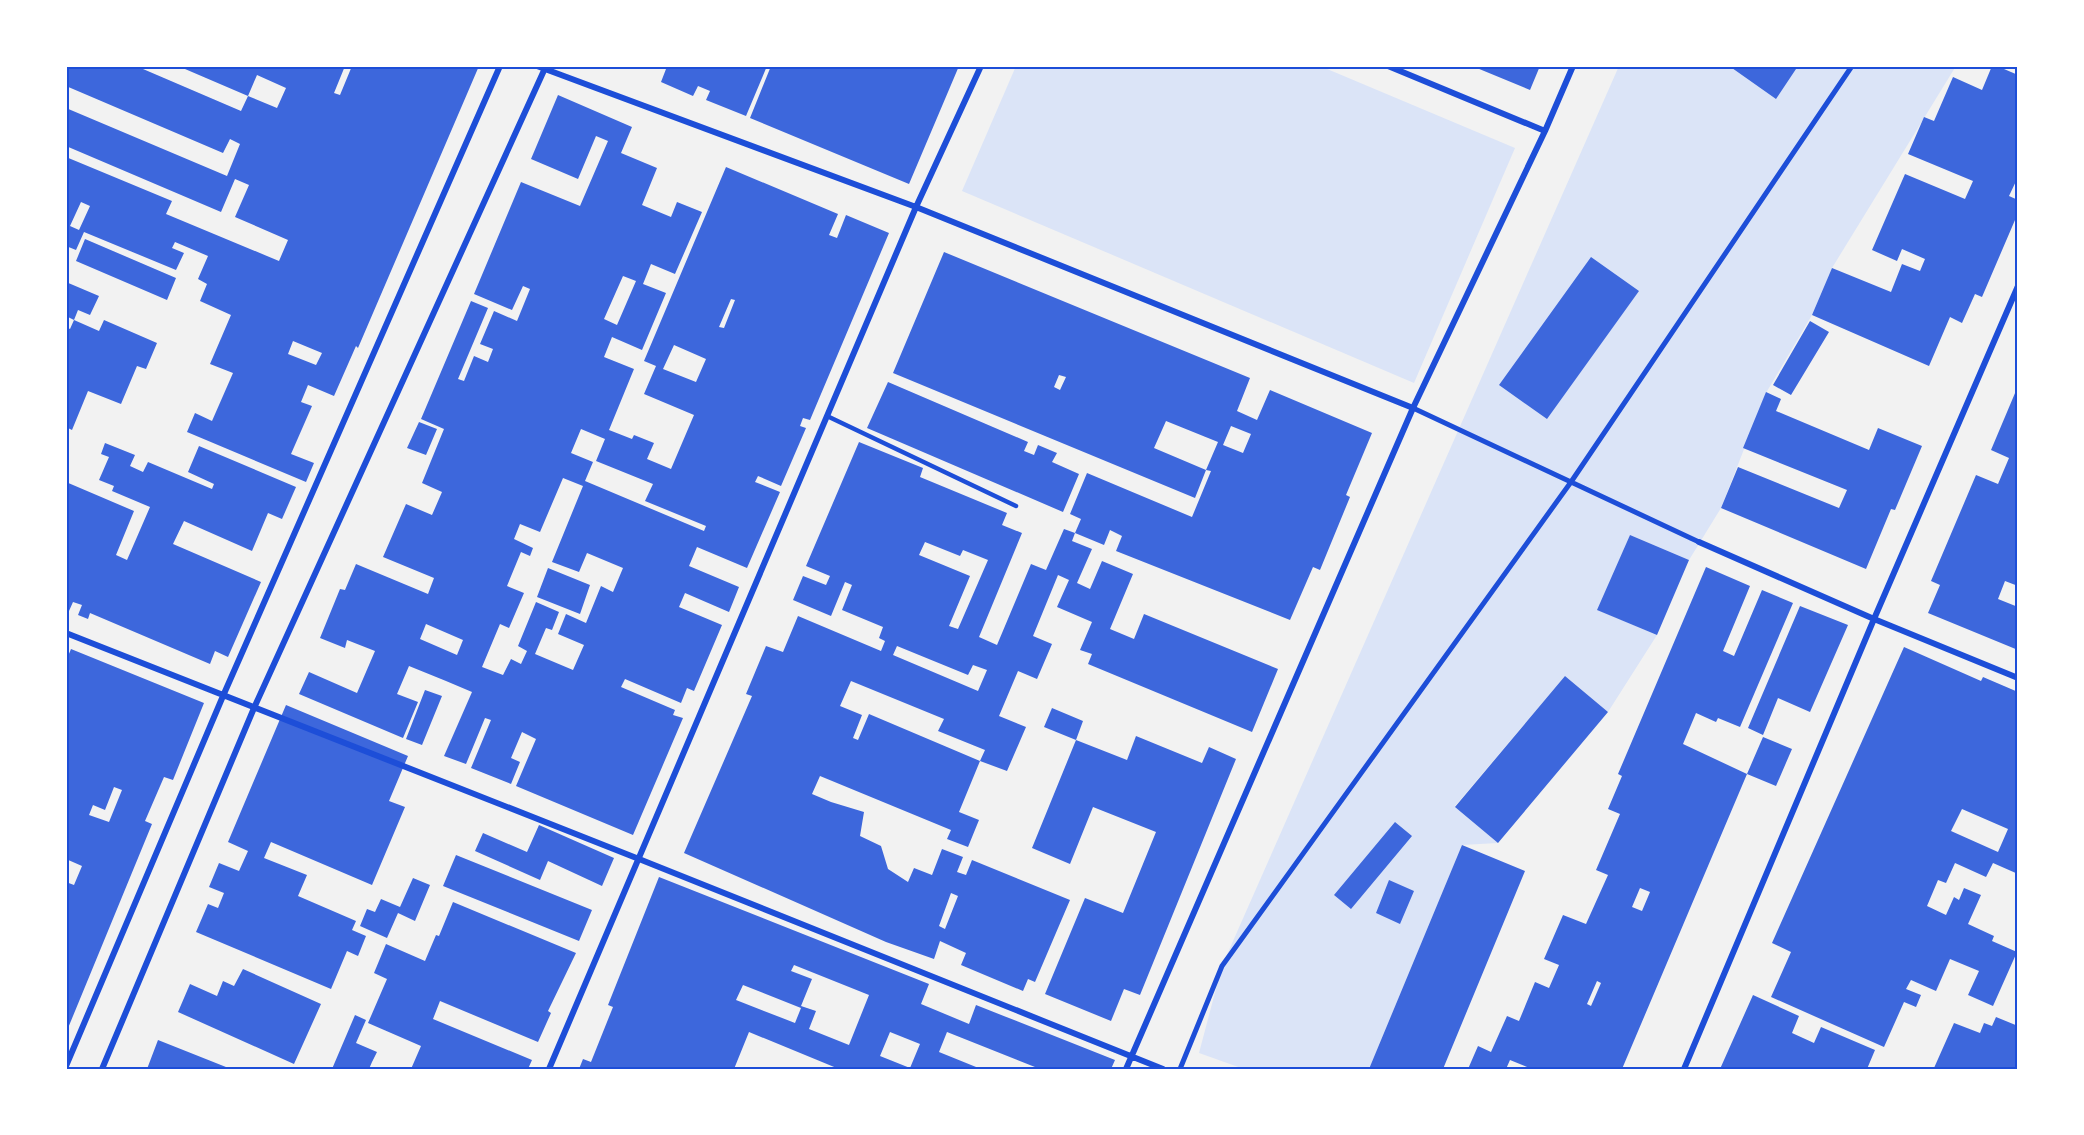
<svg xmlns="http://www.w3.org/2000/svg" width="2084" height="1135" viewBox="0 0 2084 1135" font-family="Lora,serif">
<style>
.green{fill:#dbe4f7}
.building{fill:#3d67dc;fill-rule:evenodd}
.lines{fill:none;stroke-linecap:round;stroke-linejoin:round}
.service{stroke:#1d4ed8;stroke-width:4.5}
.pedestrian{stroke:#1d4ed8;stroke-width:5}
.minor{stroke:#1d4ed8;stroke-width:6}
.neatline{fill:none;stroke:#1d4ed8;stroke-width:2}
</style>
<rect width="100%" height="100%" fill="#f2f2f2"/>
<!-- green -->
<path class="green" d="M 1016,66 L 1320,66 L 1515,148 L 1414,383 L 962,191 Z
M 1619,66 L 1956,66 L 1832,268 L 1812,315 L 1766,393 L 1721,508 L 1689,560 L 1630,535 L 1598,610 L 1657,635 L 1608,712 L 1565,676 L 1455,806 L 1498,843 L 1462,845 L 1369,1069 L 1244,1069 L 1199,1053 L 1222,966 Z"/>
<!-- building -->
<path class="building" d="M 66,66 L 136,66 L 241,111 L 248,96 L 178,66 L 345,66 L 334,93 L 340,95 L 352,66 L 479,66 L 358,348 L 356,346 L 334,396 L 308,385 L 301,402 L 312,406 L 291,454 L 314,463 L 306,482 L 187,432 L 195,413 L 212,421 L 233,373 L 210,364 L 231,315 L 200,301 L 207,284 L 198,279 L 208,256 L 175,242 L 172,248 L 184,253 L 176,270 L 84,232 L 76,250 L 66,246 L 66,157 L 172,201 L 166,214 L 279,261 L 288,240 L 235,217 L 249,185 L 235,179 L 221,212 L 66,146 L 66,108 L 227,176 L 240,144 L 230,139 L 223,153 L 66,86 ZM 257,75 L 286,88 L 277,108 L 248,96 ZM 81,202 L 90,206 L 79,230 L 70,226 ZM 293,341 L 322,353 L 316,365 L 288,354 Z
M 659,66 L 767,66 L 746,116 L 706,100 L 710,91 L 698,86 L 693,96 L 661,82 L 666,69 Z
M 771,66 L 959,66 L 909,184 L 750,118 Z
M 1472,66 L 1540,66 L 1530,90 Z
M 1733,66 L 1798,66 L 1776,99 L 1732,68 Z
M 1992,66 L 1997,66 L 2018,75 L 2018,177 L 2009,196 L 2018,200 L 2018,213 L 1982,297 L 1975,294 L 1962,323 L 1950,317 L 1929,366 L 1812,315 L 1832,268 L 1891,292 L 1902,264 L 1920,271 L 1925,259 L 1902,249 L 1897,261 L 1872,250 L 1905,174 L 1965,199 L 1973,181 L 1908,154 L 1924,117 L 1934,121 L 1953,77 L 1982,90 Z
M 558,95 L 632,127 L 621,153 L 657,168 L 642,205 L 671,217 L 677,202 L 702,212 L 675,274 L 651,264 L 643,284 L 666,293 L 642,350 L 612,337 L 604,357 L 634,369 L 609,430 L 632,439 L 634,435 L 654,443 L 647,459 L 671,469 L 694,415 L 644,394 L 656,366 L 644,361 L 726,167 L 838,214 L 829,235 L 837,238 L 846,215 L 889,233 L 810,420 L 803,418 L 800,426 L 806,428 L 781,486 L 758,476 L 755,482 L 780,492 L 747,568 L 697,547 L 689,566 L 739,587 L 729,612 L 685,593 L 679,607 L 722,625 L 694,691 L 687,688 L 681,703 L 625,679 L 621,687 L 675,710 L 673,715 L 683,718 L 633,835 L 516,786 L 536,739 L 522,732 L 511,758 L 520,762 L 511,784 L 471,768 L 491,720 L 485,718 L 466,764 L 444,756 L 472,692 L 446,681 L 409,666 L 397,694 L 418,702 L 403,738 L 299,694 L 309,672 L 357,693 L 375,651 L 347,640 L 345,648 L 320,638 L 340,589 L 345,590 L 356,564 L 428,594 L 434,578 L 383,557 L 406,504 L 432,515 L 442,492 L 422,483 L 444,429 L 421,419 L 471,301 L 488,308 L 458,379 L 464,381 L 474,356 L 488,362 L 493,349 L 480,344 L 494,311 L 517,321 L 530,289 L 523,286 L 512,310 L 474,294 L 521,182 L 580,206 L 608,141 L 596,136 L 578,179 L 531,159 ZM 623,276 L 636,281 L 617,325 L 604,319 ZM 731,299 L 735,300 L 724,328 L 719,327 ZM 674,345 L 706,359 L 696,382 L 663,369 ZM 581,429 L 605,439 L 596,461 L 653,484 L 645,501 L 706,526 L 704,531 L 585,481 L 593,462 L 571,453 ZM 563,478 L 583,486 L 552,562 L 579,572 L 587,553 L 623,568 L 613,592 L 601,586 L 586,623 L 566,614 L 558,634 L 584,645 L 573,670 L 535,654 L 546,628 L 552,630 L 559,612 L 536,602 L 518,646 L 527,651 L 521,664 L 511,659 L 503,675 L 482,667 L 500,624 L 509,628 L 524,593 L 507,586 L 521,552 L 530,556 L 533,548 L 514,539 L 520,524 L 540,532 ZM 426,624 L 463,640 L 457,655 L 420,639 Z
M 85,239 L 176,278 L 167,300 L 76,261 Z
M 944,252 L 1250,378 L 1237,411 L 1257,420 L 1270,390 L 1372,433 L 1346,495 L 1350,497 L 1320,570 L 1313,567 L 1290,620 L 1116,551 L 1122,536 L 1110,530 L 1104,545 L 1075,533 L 1081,519 L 1070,514 L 1087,473 L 1192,517 L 1211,471 L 1206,470 L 1218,442 L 1166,421 L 1154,448 L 1206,470 L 1195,498 L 893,373 ZM 1059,375 L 1066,377 L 1060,390 L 1054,387 ZM 1231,426 L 1251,434 L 1243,453 L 1223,445 Z
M 1591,257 L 1639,291 L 1547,419 L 1499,385 Z
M 66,282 L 99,296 L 90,315 L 78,310 L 74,320 L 66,316 Z
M 74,320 L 99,331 L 104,320 L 157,343 L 146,369 L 137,366 L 121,404 L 88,391 L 72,430 L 66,427 L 66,327 L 70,329 Z
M 1810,321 L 1829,332 L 1791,395 L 1773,385 Z
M 888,382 L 1028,442 L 1024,451 L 1034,455 L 1038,445 L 1057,453 L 1052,462 L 1079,474 L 1063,512 L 867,428 Z
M 2018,386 L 2018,586 L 2005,581 L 1998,599 L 2018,607 L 2018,650 L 1928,613 L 1940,585 L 1931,581 L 1976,475 L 1998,484 L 2009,458 L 1991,450 Z
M 1766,392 L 1781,399 L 1776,411 L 1869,450 L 1878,428 L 1922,446 L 1895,510 L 1891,509 L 1866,569 L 1721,508 L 1738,467 L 1839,508 L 1847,490 L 1743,448 Z
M 419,422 L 437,429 L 426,455 L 407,448 Z
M 859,442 L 923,468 L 920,477 L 1007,513 L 1002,525 L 1022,533 L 979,637 L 997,645 L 1031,564 L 1046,570 L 1064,529 L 1075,533 L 1072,541 L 1092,549 L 1077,583 L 1090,589 L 1102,561 L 1133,574 L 1110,629 L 1134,639 L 1144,614 L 1278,669 L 1252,732 L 1088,664 L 1092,654 L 1080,650 L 1092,622 L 1057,607 L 1069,580 L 1058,575 L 1033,636 L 1052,644 L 1037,679 L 1018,671 L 999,716 L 1026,727 L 1007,771 L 980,761 L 959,812 L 979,820 L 968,847 L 947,839 L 951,830 L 820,776 L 812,794 L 831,802 L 864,812 L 860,836 L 881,846 L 888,869 L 908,882 L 914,868 L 932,875 L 942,849 L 963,857 L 957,872 L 966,875 L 972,860 L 1070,900 L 1035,982 L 1028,979 L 1023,991 L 961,965 L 966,953 L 940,941 L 934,959 L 886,942 L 684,853 L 752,696 L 746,694 L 766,646 L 783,652 L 798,616 L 881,651 L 885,641 L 879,638 L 883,627 L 842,610 L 852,585 L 845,582 L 831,616 L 793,600 L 803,576 L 826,585 L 830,576 L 806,566 ZM 925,542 L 960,556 L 963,550 L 988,560 L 958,629 L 949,626 L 970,576 L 919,555 ZM 897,646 L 968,675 L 973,665 L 987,670 L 978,691 L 893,655 ZM 851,681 L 944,719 L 938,731 L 985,750 L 980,761 L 869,714 L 858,740 L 853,738 L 862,715 L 840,706 ZM 951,893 L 958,896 L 945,929 L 939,926 Z
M 105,443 L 135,455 L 130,466 L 143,472 L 148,462 L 212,489 L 214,484 L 188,472 L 199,446 L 296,487 L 282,519 L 268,513 L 252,551 L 184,521 L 173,544 L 261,582 L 228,657 L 215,651 L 210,664 L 90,613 L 88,619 L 78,615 L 82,605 L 73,602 L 69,611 L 66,610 L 66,482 L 134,511 L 116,555 L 127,560 L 150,507 L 112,491 L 114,486 L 99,480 L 109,457 L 101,454 Z
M 1630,535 L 1689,560 L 1657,635 L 1597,610 Z
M 1706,567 L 1750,586 L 1723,651 L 1734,656 L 1762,590 L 1793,603 L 1740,727 L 1718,718 L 1716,722 L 1696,713 L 1683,744 L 1747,774 L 1622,1069 L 1532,1069 L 1510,1060 L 1506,1069 L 1468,1069 L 1478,1046 L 1491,1052 L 1507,1016 L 1519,1021 L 1535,982 L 1549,988 L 1559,965 L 1544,959 L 1563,915 L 1586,924 L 1608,875 L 1596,870 L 1620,814 L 1608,809 L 1622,776 L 1618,774 ZM 1640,888 L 1650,892 L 1642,911 L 1632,907 ZM 1597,981 L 1601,983 L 1591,1006 L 1587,1004 Z
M 548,568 L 590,585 L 580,614 L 537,597 Z
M 1800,606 L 1848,625 L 1810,712 L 1778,698 L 1763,735 L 1748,728 Z
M 1904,647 L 1981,681 L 1983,677 L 2018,692 L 2018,874 L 1993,863 L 1986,877 L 1955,863 L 1946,883 L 1938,880 L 1927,906 L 1946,915 L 1954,897 L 1959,900 L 1964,888 L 1981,895 L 1968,924 L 1994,936 L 1992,941 L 2017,952 L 1993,1006 L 1968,995 L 1979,971 L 1950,959 L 1936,991 L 1911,980 L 1906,989 L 1921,995 L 1916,1007 L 1904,1002 L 1884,1047 L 1771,997 L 1791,952 L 1772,943 ZM 1962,809 L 2008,829 L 1998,852 L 1951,831 Z
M 71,649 L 204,703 L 173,780 L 164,777 L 145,821 L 152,824 L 66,1033 L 66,882 L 74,885 L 82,866 L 66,859 L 66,661 ZM 114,787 L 122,790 L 109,822 L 89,815 L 93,805 L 105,810 Z
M 1565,676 L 1608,712 L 1498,843 L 1455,807 Z
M 425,690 L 442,696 L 422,745 L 406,739 Z
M 286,705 L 408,756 L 389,801 L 405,807 L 372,885 L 271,842 L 264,858 L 307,875 L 298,896 L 356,921 L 352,930 L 366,936 L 358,956 L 347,951 L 331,989 L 196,932 L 208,904 L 218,908 L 224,893 L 209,887 L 219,863 L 239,871 L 248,851 L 228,842 Z
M 1052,708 L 1083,721 L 1076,740 L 1044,727 Z
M 1136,736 L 1202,763 L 1209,747 L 1236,759 L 1140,995 L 1124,989 L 1111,1021 L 1045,994 L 1085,898 L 1123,913 L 1156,832 L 1093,807 L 1070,864 L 1032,848 L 1076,740 L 1127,760 Z
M 1763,737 L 1792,749 L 1776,786 L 1747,774 Z
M 1395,822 L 1412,836 L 1351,909 L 1334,895 Z
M 539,825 L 614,858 L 602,886 L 548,861 L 540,880 L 475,851 L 483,833 L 527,852 Z
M 1462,845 L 1525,871 L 1443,1069 L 1369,1069 Z
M 456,855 L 592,910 L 579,941 L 443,886 Z
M 659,877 L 929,984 L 921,1004 L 969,1024 L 976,1005 L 1115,1060 L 1111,1069 L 1040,1069 L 947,1032 L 939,1052 L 981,1069 L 839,1069 L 749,1032 L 734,1069 L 579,1069 L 583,1059 L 591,1062 L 613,1007 L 608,1005 ZM 794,965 L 869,995 L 849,1045 L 809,1029 L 816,1011 L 801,1006 L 812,979 L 791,971 ZM 743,985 L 801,1008 L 795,1023 L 736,1000 ZM 890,1032 L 920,1044 L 910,1068 L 880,1056 Z
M 413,878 L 430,885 L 415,921 L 398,913 L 387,938 L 360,926 L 367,909 L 375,912 L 381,899 L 400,907 Z
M 1389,880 L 1414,891 L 1400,924 L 1376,913 Z
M 453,902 L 576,953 L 548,1011 L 551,1013 L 538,1042 L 440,1001 L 433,1019 L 532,1060 L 528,1069 L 411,1069 L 421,1046 L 368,1023 L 387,979 L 374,973 L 386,944 L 425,961 L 436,935 L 439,936 Z
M 243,969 L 321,1004 L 294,1064 L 178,1012 L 190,984 L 217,996 L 223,981 L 234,986 Z
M 1753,995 L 1799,1016 L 1792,1033 L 1814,1043 L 1821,1027 L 1875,1050 L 1867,1069 L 1720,1069 Z
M 355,1015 L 366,1020 L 356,1043 L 377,1052 L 372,1062 L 369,1069 L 332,1069 Z
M 1996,1017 L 2018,1026 L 2017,1069 L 1934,1068 L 1954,1023 L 1980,1033 L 1984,1023 L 1992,1026 Z
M 158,1040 L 231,1069 L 147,1069 Z"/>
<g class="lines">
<!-- service -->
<path class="service" d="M 827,416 L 1016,506"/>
<!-- pedestrian -->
<path class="pedestrian" d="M 1413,408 L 1571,482 L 1852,66
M 1180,1069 L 1222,966 L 1571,482 L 1699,542"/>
<!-- minor -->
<path class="minor" d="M 537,66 L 916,207 L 1413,408
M 1388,66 L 1545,131
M 1699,542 L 1874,619 L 2018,678
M 66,633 L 639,859 L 1163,1069
M 66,1066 L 223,696 L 500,66
M 102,1069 L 254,708 L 546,66
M 549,1069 L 916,207 L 981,66
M 1126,1069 L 1413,408 L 1545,131 L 1573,66
M 1684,1069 L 1874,619 L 2018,286"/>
</g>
<!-- border -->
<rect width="2084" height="1135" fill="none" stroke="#ffffff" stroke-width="135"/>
<rect x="68" y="68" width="1948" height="1000" class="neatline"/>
</svg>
